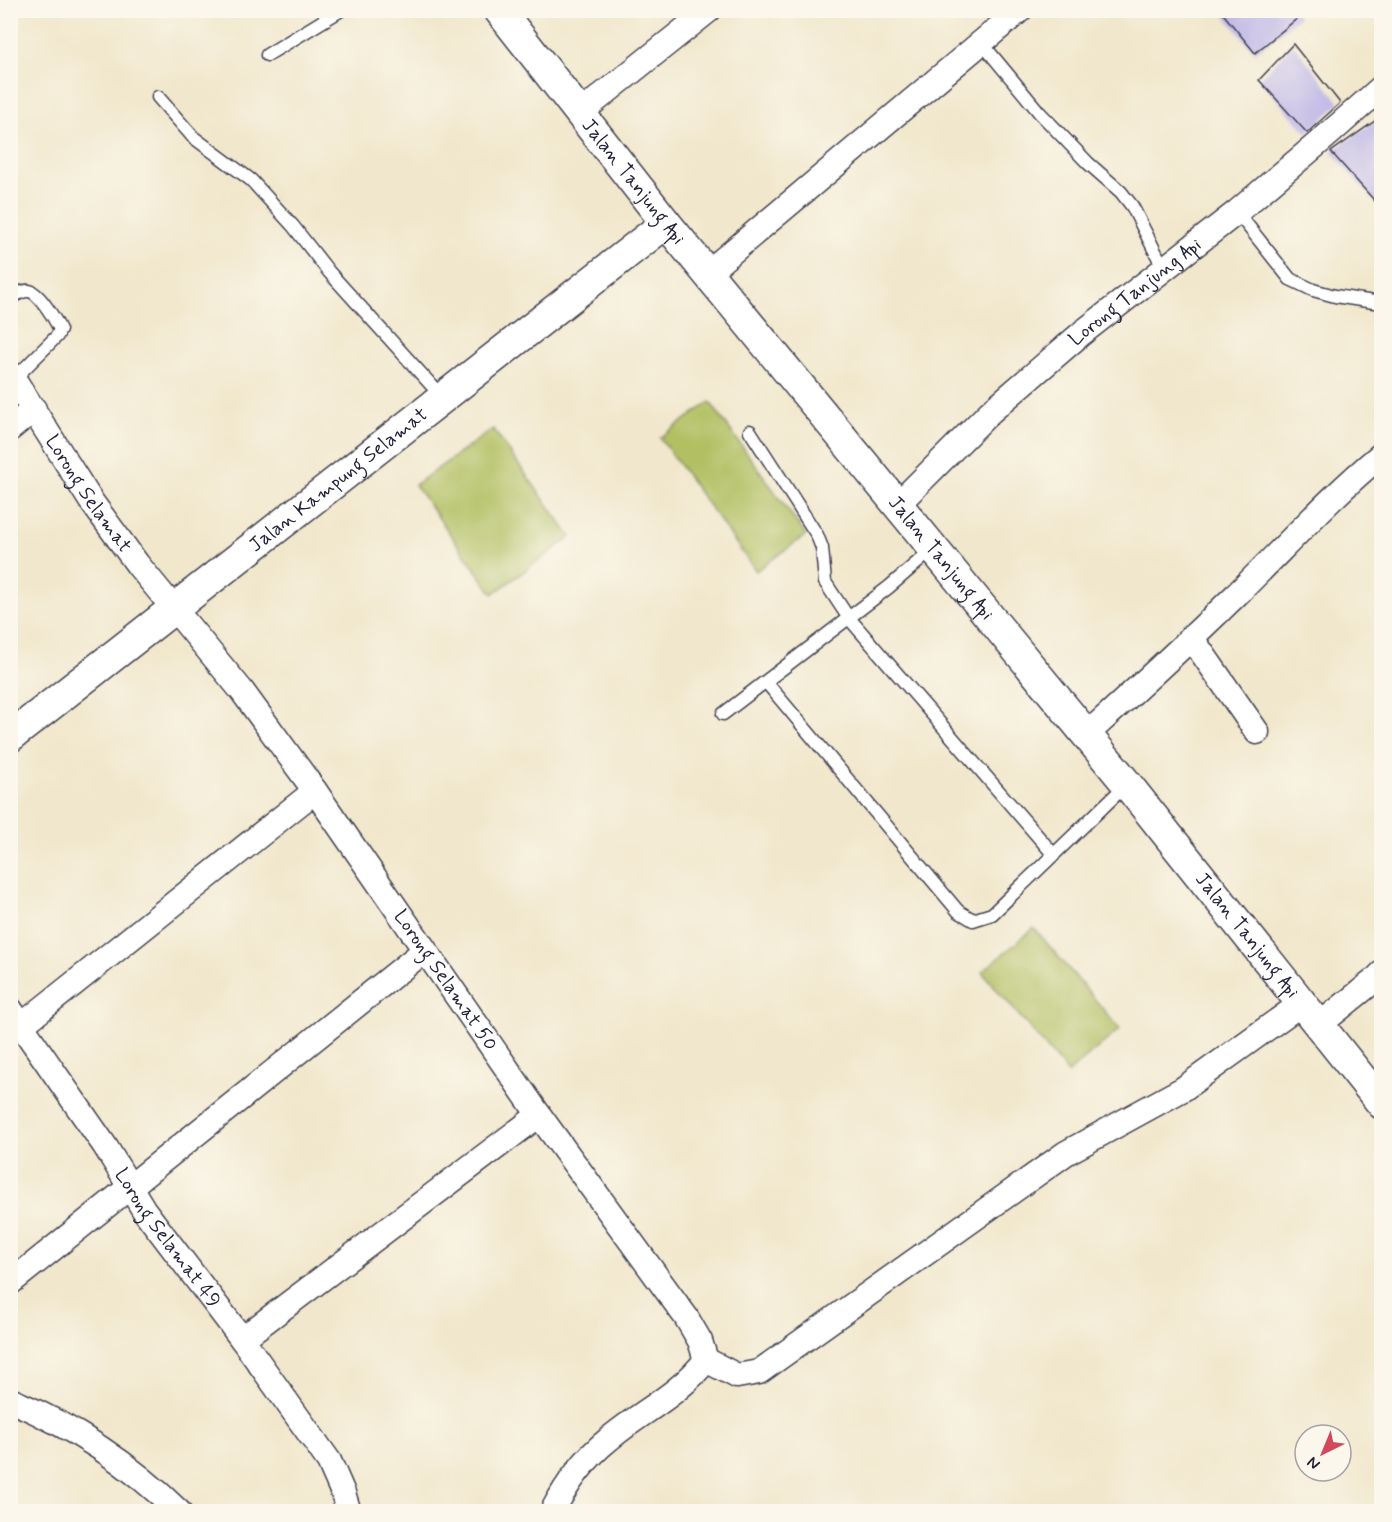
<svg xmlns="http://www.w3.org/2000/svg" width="1392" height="1522" viewBox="0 0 1392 1522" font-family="Mynerve,sans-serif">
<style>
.pitch{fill:#b2c063;stroke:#6a714f;stroke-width:1.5}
.building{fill:#bcb4e6}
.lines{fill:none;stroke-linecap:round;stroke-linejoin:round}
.service-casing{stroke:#414051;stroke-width:15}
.minor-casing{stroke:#414051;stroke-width:27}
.tertiary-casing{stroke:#414051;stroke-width:33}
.service{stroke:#fff;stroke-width:12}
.minor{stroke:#fff;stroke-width:24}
.tertiary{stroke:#fff;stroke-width:30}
.labels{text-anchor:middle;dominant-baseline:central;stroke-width:5;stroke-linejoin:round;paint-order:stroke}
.street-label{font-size:20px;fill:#22223b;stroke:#fbf7ec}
</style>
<rect width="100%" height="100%" fill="#fbf7ec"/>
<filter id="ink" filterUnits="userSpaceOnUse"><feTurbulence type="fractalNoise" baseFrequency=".0167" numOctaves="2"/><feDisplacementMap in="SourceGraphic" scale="12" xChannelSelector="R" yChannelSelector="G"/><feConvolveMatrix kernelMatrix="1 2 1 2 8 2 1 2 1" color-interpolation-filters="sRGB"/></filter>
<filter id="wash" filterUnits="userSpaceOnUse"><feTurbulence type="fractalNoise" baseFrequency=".008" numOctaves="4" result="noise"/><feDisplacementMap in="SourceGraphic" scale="24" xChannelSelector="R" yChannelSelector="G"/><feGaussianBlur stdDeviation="1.35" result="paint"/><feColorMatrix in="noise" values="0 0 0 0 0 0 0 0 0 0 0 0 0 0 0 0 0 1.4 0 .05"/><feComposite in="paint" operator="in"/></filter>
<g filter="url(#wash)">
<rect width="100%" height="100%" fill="#f1e7cc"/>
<!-- pitch -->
<path class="pitch" d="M 710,402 L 806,535 L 756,571 L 660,438 Z
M 493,429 L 571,537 L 493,594 L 415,485 Z
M 1034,928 L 1120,1029 L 1068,1073 L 982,972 Z"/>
<g id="blocks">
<!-- building -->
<path class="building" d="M 1220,10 L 1294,10 L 1299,17 L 1255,53 Z
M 1293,44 L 1340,103 L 1307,133 L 1259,80 Z
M 1382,116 L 1382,209 L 1331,152 Z"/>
</g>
</g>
<g filter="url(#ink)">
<use href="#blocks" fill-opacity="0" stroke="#414051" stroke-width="1.5"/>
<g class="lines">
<!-- service casing -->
<g class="service-casing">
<path id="service" d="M 981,42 L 1039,112 L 1088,163 L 1121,192 L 1132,206 L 1163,267
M 267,55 L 341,10
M 158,97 L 193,137 L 251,180 L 293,226 L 329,272 L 443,398
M 1237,212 L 1290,279 L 1313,290 L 1335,296 L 1374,302 L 1382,300
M 10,298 C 16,295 22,290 29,291 C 39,292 56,321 60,330 L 57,336 L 14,379
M 750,431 L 817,535 L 822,548 L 825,582 L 848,617 L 1054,855
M 766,682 L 958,911 L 973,920 L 992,914 L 1126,785
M 723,714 L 889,587 L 933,549"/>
</g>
<!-- minor casing -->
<g class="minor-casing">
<g id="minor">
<path d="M 580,113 L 709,10"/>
<path d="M 707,273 L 1020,10"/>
<path id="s1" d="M 10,373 L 91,501 L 138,565 L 242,691 L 315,791 L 539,1115 L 686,1317 L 700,1341 L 706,1360"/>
<path d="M 10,429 L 34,409"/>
<path id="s2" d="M 897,505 L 990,412 L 1082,333 L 1237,212 L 1330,133 L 1382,87"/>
<path d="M 1191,637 L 1257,732"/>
<path d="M 1087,734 C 1138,688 1188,642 1237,594 C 1285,547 1330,497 1382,454"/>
<path id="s3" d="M 10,1009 L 105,1146 L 144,1210 L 242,1339 L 329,1461 L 343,1493 L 349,1512"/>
<path d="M 22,1025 L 315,791"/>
<path d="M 1319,1025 L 1376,979 L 1382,973"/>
<path d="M 10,1283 L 424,951"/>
<path d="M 242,1339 L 539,1115"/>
<path d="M 706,1360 L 737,1376 L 759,1372 L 1066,1153 L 1183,1089 L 1302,1003"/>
<path d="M 10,1400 C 72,1426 131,1465 179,1512"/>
<path d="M 552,1512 C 567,1483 584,1459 609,1439 C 641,1412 680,1394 706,1360"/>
</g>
</g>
<!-- tertiary casing -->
<g class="tertiary-casing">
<g id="tertiary">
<path id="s4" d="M 499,10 L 666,223 L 1127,784 L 1382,1104"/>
<path id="s5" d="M 10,737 L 666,223"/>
</g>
</g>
<!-- service -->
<use href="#service" class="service"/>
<!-- minor -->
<use href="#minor" class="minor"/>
<!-- tertiary -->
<use href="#tertiary" class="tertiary"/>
</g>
</g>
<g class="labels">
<!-- street labels -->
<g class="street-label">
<text stroke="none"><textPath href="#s4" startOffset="218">Jalan Tanjung Api</textPath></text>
<text stroke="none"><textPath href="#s2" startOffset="320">Lorong Tanjung Api</textPath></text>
<text stroke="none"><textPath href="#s5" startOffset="417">Jalan Kampung Selamat</textPath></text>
<text stroke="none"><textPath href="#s1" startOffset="144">Lorong Selamat</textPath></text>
<text stroke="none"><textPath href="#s4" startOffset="704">Jalan Tanjung Api</textPath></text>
<text stroke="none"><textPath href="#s4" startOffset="1190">Jalan Tanjung Api</textPath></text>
<text stroke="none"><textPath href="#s1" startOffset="748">Lorong Selamat 50</textPath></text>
<text stroke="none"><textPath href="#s3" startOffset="278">Lorong Selamat 49</textPath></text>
</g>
</g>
<!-- margin -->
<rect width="1392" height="1522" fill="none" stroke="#fbf7ec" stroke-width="36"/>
<!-- north arrow -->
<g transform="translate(1323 1453) rotate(223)"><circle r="28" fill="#fbf7ec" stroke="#a4a2a5" stroke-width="1.5"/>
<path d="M0-4.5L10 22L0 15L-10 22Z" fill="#d1495b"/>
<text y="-9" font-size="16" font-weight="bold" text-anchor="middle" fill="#22223b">N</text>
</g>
</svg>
